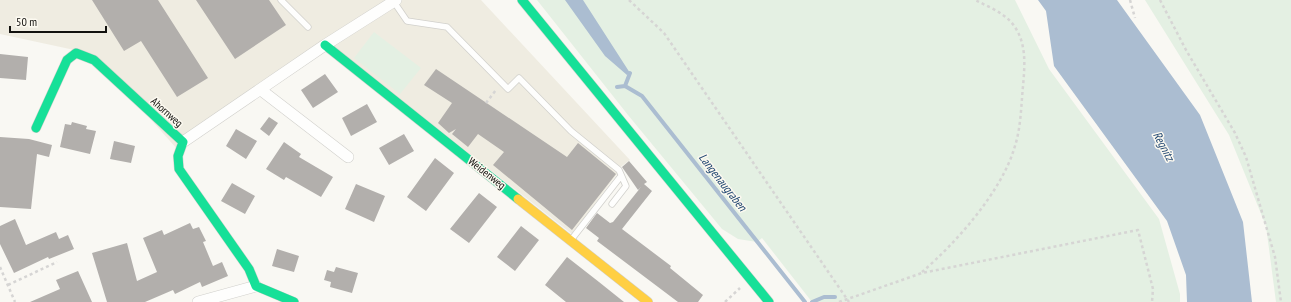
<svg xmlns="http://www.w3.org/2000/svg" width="1291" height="302" viewBox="0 0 1291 302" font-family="'PT Sans Narrow',sans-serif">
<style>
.built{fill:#efece1}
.green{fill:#e4f0e3}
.water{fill:#abbdd1}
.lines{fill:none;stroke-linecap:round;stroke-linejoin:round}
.stream{stroke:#abbdd1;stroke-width:4}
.building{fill:#b2afac}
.lane-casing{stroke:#d1d0cc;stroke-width:7}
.street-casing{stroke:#d1d0cc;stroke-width:12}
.fast-casing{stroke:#d1d0cc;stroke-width:10}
.slow-casing{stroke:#d1d0cc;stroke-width:10}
.path{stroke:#d6d5d4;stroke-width:2.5;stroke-dasharray:3 3;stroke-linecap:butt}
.lane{stroke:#fefefd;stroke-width:5.5}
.street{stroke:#fefefd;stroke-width:11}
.fast{stroke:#16e098;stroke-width:9}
.slow{stroke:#ffcf43;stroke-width:9}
.labels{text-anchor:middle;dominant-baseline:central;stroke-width:3;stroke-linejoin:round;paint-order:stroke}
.street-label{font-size:11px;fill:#12110e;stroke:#fcf9f0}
.water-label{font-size:12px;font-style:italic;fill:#224872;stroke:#fcf9f0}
</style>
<rect width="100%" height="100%" fill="#f9f8f3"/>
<!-- built -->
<path class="built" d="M 0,0 L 481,0 L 630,160 L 619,168 L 617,174 L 572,234 L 332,46 L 177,149 L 93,54 L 0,34 Z"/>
<!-- green -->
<path class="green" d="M 537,0 L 1015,0 L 1049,69 L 1159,219 L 1180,294 L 1180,302 L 812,302 L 762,238 L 757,242 L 738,239 L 722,229 L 628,115 Z
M 1145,0 L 1291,0 L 1291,302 L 1276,302 L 1266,226 L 1229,135 Z
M 374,32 L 421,68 L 400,94 L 354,58 Z"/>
<!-- water -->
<path class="water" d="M 565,0 L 583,0 L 630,73 L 627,75 L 605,56 Z
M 1038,0 L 1117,0 L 1200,115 L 1243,222 L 1252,302 L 1187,302 L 1186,275 L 1167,221 L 1054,66 L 1046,11 Z"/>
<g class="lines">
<!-- stream -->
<path class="stream" d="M 625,86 L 630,73
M 617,87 L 625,86 L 642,96 L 805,302
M 812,302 L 824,297 L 835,297"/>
</g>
<!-- building -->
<path class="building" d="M 92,0 L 158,0 L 208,78 L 177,97 L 141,41 L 124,51 Z
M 196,0 L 269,0 L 286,25 L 235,59 Z
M 0,54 L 28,57 L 26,80 L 0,78 Z
M 436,69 L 567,157 L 578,143 L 616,174 L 572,230 L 493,165 L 504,152 L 478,134 L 468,147 L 452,134 L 456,129 L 449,133 L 438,123 L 452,103 L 424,85 Z
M 325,74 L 338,92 L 313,108 L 301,90 Z
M 367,104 L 377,122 L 351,136 L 342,118 Z
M 269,117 L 278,123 L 269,136 L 260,129 Z
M 72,122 L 87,126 L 86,129 L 96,131 L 90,154 L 60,147 L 65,124 L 71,125 Z
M 236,129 L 257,141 L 246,159 L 226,146 Z
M 404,134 L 414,151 L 389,165 L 379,148 Z
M 0,137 L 29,139 L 52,145 L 49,157 L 37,154 L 31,209 L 0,207 Z
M 114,141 L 135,146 L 131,163 L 110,159 Z
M 284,142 L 301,154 L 299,157 L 333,177 L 321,197 L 286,177 L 284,180 L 266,169 Z
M 435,158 L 454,173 L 426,211 L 407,197 Z
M 629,161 L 647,182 L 644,184 L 652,191 L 622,229 L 671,266 L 670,268 L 703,295 L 698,302 L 678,302 L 597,241 L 599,238 L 586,228 L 597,213 L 610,223 L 613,222 L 641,187 L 638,190 L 622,167 Z
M 232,183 L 255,196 L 245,214 L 221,201 Z
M 356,184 L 385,196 L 374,222 L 345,209 Z
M 479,193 L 497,207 L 469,243 L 450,229 Z
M 15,219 L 26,245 L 56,232 L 59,239 L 68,235 L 74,249 L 49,259 L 48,257 L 14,273 L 0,244 L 0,226 Z
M 190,223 L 193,229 L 199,227 L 206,241 L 203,242 L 213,266 L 222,262 L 228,276 L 202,287 L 200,282 L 175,294 L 173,290 L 145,302 L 107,302 L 92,253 L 127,243 L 137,281 L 157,272 L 143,238 L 162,230 L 164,235 Z
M 521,226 L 539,240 L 515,271 L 497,257 Z
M 277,249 L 299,256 L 294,272 L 272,266 Z
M 567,257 L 599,282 L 624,302 L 566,302 L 545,285 Z
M 336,267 L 358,273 L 352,293 L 330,287 L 331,282 L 324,280 L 327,270 L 334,272 Z
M 78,271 L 92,302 L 30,302 L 60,289 L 56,280 Z"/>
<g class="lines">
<!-- lane casing -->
<g class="lane-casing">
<path id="lane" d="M 281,0 L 308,27
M 394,2 L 407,21 L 447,27 L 508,89 L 519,78 L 571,131 L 619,170 L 626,186 L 612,204
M 571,240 L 621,176"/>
</g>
<!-- street casing -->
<g class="street-casing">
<path id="street" d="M 261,90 L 348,157
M 183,142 L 325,45 L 396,0
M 198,302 L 256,286"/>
</g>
<!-- fast casing -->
<g class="fast-casing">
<path id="fast" d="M 522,0 L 769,302
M 325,45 L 518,199
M 36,128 L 67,60 L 76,53 L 94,60 L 183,142 L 178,156 L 179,169 L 249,269 L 256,286 L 294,302"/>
</g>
<!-- slow casing -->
<g class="slow-casing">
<path id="slow" d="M 518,199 L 648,302"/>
</g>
<!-- path -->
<path class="path" d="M 629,0 L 664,33 L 849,302
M 1130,0 L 1135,18
M 1160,0 L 1186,50 L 1235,133 L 1246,157 L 1275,257 L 1281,302
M 486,103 L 496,90
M 0,267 L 15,302
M 922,272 C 956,243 1001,192 1014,149 C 1021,129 1021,107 1023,86 C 1025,64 1027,40 1011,22 C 1002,12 987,6 975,0
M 8,285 L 57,262
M 725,302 L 740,288
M 839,302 L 922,273 L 1138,230 L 1153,289 L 1152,302"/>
<!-- lane -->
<use href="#lane" class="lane"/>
<!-- street -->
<use href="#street" class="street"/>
<!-- fast -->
<use href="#fast" class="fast"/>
<!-- slow -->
<use href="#slow" class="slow"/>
</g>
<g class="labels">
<!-- street labels -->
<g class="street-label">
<text transform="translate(167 112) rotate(42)">Ahornweg</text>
<text transform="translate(487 173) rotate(38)">Weidenweg</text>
</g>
<!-- water labels -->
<g class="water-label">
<text transform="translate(1164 146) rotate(62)">Regnitz</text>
<text transform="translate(723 182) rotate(52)">Langenaugraben</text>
</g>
</g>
<!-- scale -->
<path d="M10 26v6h96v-6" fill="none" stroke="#12110e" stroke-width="2"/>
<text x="16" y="26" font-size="12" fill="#12110e" stroke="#fcf9f0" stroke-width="3" paint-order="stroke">50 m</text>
</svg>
